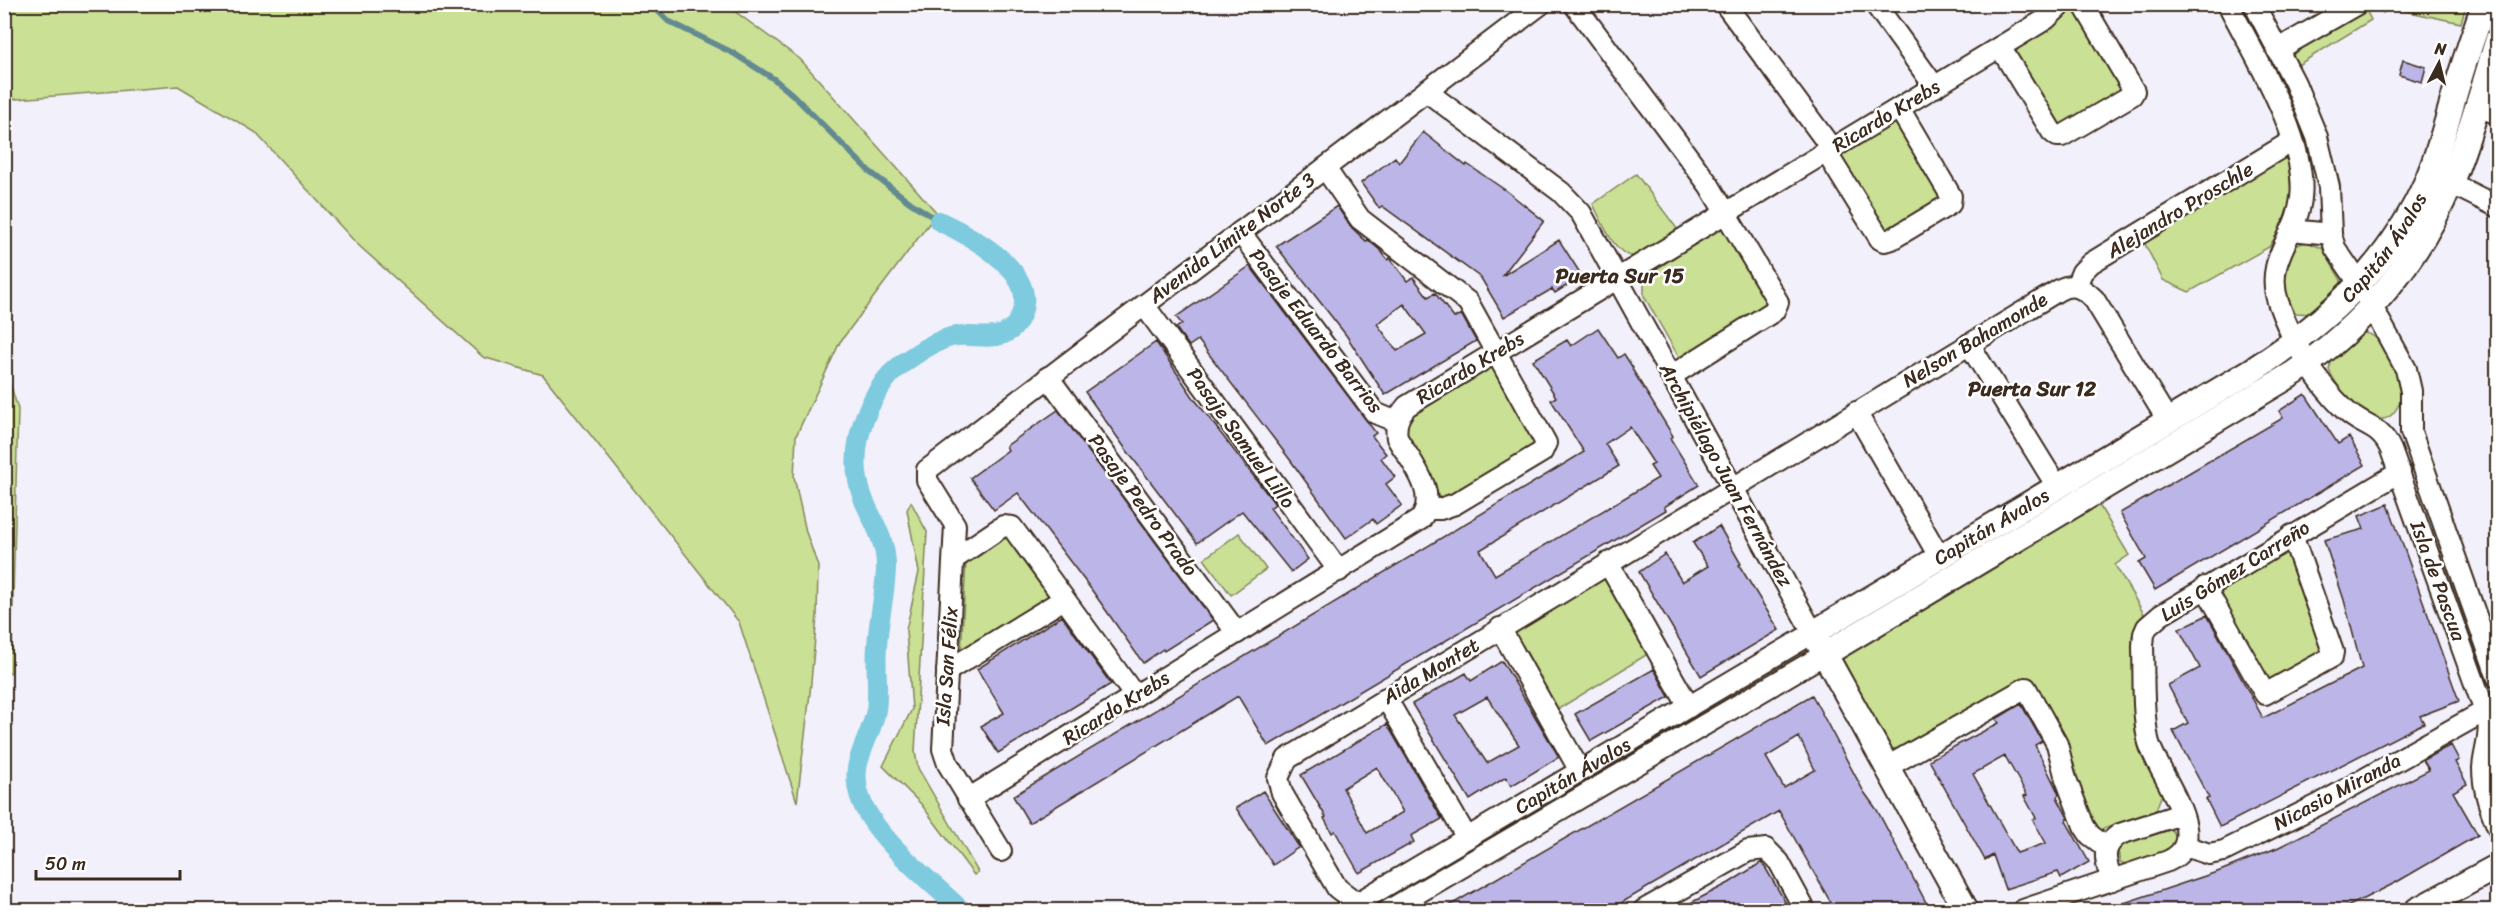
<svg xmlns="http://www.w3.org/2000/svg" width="2502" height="915" viewBox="0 0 2502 915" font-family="Sriracha,sans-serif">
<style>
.green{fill:#cae095;stroke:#82855a;stroke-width:1.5}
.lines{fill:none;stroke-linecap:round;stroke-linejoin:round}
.stream{stroke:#638a91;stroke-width:6}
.canal{stroke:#7ecade;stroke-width:20}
.building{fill:#bcb5e7;stroke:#3b2a1e;stroke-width:1.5;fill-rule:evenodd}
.minor-casing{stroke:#3b2a1e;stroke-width:24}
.tertiary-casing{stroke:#3b2a1e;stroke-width:28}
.minor{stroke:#fff;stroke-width:20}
.tertiary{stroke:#fff;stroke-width:24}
.labels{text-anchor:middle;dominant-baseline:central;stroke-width:5;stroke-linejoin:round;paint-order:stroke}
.street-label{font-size:20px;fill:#3b2a1e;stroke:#fff}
.neighbourhood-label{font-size:21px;font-weight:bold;fill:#3b2a1e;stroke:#fff}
</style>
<rect width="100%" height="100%" fill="#f2f0fa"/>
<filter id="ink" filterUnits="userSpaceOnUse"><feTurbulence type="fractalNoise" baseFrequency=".0167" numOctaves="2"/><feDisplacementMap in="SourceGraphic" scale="12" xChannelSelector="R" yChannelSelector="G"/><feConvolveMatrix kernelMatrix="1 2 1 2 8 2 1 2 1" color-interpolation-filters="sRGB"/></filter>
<g filter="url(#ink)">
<!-- green -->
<path class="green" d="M 5,4 L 726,5 L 800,59 L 937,213 L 840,342 L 796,436 L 794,477 L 806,532 L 818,566 L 817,616 L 810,693 L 797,802 L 739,622 L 543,375 L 483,357 L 356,243 L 255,132 L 178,86 L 5,100 Z
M 2376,5 L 2376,4 L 2466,5 L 2461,23 L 2391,8 L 2383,13 Z
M 2076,6 L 2125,90 L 2059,128 L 2014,56 L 2021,44 L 2056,24 Z
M 2357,11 L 2367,12 L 2371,20 L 2298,65 L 2290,52 Z
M 1894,123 L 1898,123 L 1946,198 L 1888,235 L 1839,163 L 1844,154 Z
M 2276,157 L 2284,157 L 2288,162 L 2292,177 L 2292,199 L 2286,220 L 2269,247 L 2189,292 L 2163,280 L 2143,240 Z
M 1636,174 L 1678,230 C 1666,238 1651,253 1637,256 C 1616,261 1601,219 1593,204 Z
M 1723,226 L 1771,304 L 1681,361 L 1644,296 L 1644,280 L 1653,271 Z
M 2307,242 L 2322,248 L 2341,280 L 2341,285 L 2313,314 L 2296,313 C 2280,296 2277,246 2307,242 Z
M 2361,333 C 2373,332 2379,341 2385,350 C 2390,360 2397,369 2400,379 C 2402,388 2402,398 2398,406 C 2379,444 2338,390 2329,370 L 2332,359 Z
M 5,367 L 18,409 L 11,673 L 4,670 Z
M 1493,367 L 1496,367 L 1539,443 L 1443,502 L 1437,499 L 1434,482 L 1405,433 L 1409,417 Z
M 911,502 L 927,532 L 915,752 L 918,768 L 978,872 L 974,875 L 921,804 L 883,766 L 912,709 L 906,630 L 919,572 L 907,510 Z
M 2099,505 L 2129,555 L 2115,565 L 2144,614 L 2137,623 L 2132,636 L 2138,745 L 2162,794 L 2156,810 L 2098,831 L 2091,826 L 2059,733 L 2029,677 L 1903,750 L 1891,748 L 1888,745 L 1842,658 L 1848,652 Z
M 1006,532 L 1054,595 L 961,653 L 966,561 Z
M 1239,533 L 1266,569 L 1231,595 L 1204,559 Z
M 2288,549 L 2325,643 L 2322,655 L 2268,684 L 2219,596 L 2221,590 Z
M 1605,578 L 1612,582 L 1651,652 L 1552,713 L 1514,633 L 1601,579 Z
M 2170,830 L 2173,831 L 2176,838 L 2170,849 L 2128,865 L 2120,862 L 2118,851 L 2123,844 Z"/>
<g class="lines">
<!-- stream -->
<path class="stream" d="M 651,4 L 668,21 L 733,53 L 774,79 L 793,95 L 870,172 L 911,203 L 939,221"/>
<!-- canal -->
<path class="canal" d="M 939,221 C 969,235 1034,269 1023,309 C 1011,351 977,331 951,337 C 931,342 895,366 884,382 C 860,415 848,459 863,498 C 872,521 886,539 886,566 C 886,592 878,620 877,647 C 875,668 879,689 876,710 C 870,743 848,761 860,797 C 873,837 931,881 961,910"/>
</g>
<!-- building -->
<path class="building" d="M 2403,60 L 2426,67 L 2422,82 L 2399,75 Z
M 1423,132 L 1466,166 L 1467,164 L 1508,192 L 1544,221 L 1502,276 L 1559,240 L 1582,276 L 1555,293 L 1552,289 L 1504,317 L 1481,278 L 1382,206 L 1379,208 L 1361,183 L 1395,157 L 1399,163 Z
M 1337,206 L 1350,226 L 1366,241 L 1368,240 L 1381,251 L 1388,260 L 1390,258 L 1407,281 L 1413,277 L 1428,297 L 1435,293 L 1454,318 L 1461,314 L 1476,341 L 1385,395 L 1346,335 L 1276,246 ZM 1404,304 L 1426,334 L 1397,351 L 1377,324 Z
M 1250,266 L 1376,433 L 1372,436 L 1386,454 L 1381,458 L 1395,477 L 1386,484 L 1402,505 L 1376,524 L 1373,519 L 1346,538 L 1291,461 L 1198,340 L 1189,346 L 1176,328 L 1182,324 L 1176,317 Z
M 1598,328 L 1618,358 L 1624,354 L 1633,368 L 1632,369 L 1673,436 L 1670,438 L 1699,485 L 1664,507 L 1666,510 L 1268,746 L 1238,696 L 1029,823 L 1013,796 L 1584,452 L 1551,400 L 1556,397 L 1533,360 L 1567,340 L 1571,346 ZM 1630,427 L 1654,464 L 1650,466 L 1658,478 L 1495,575 L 1480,550 L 1619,466 L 1605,444 Z
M 1156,342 L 1193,397 L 1275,504 L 1270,508 L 1308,559 L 1291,572 L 1242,511 L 1197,543 L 1125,448 L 1085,392 Z
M 2305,394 L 2338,444 L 2349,437 L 2365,465 L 2155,590 L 2139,563 L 2146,559 L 2120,513 L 2283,418 L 2279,411 Z
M 1058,410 L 1213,620 L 1164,651 L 1163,649 L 1143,663 L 1091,589 L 1018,493 L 994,510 L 970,478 L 1008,450 L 1006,446 Z
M 2388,504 L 2459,701 L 2420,716 L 2424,723 L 2220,827 L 2206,799 L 2209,798 L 2173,731 L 2188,723 L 2168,685 L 2200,668 L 2179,629 L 2207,615 L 2263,718 L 2362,668 L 2344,600 L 2324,540 L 2364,529 L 2359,516 Z
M 1719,526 L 1741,564 L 1739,565 L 1779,630 L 1701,676 L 1639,572 L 1665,554 L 1682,582 L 1708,566 L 1693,543 Z
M 1062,616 L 1111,684 L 998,753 L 981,726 L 1004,713 L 977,669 Z
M 1502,661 L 1559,757 L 1511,786 L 1506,777 L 1470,800 L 1412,704 L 1466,673 L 1471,681 ZM 1487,697 L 1519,745 L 1487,763 L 1455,715 Z
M 1654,669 L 1669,697 L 1591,741 L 1575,714 Z
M 1812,695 L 1864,792 L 1877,810 L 1930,910 L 1835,910 L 1779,811 L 1609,910 L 1442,910 ZM 1799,737 L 1815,770 L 1784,788 L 1766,757 Z
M 2021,704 L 2042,741 L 2035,745 L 2059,794 L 2057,797 L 2068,818 L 2066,821 L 2089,862 L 2061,878 L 2058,872 L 2005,889 L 1993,855 L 1985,860 L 1929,760 L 1999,723 L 1996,719 ZM 2005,756 L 2027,795 L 2024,796 L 2036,818 L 2033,820 L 2046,843 L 2017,853 L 1973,774 Z
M 1387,724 L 1442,819 L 1411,836 L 1414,842 L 1359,873 L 1335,831 L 1332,833 L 1324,818 L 1326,817 L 1301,775 ZM 1377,767 L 1403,812 L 1367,833 L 1343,788 Z
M 2451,745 L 2459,760 L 2455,762 L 2467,784 L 2453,792 L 2478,835 L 2395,883 L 2341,910 L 2109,910 L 2109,908 L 2220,871 L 2279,847 L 2429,770 L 2423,760 Z
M 1263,791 L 1299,847 L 1273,865 L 1236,808 Z
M 1762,862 L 1790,910 L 1677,910 L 1729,883 Z"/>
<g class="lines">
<!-- minor casing -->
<g class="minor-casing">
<g id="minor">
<path d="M 1574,4 L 1709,185 L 1778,302 L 1774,311 L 1671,376"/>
<path d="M 1725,4 L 1832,149"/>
<path d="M 1875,4 L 1935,87"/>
<path d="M 2228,4 C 2254,55 2308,141 2301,198 C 2297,237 2264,258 2278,302 C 2291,340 2316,382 2345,410 C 2363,428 2380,424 2391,450 L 2488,720 C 2491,737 2484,752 2483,768 C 2483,790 2490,808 2498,828"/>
<path d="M 2254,4 L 2295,83 L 2317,137 L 2329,187 L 2331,234 L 2335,248 L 2359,283 L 2406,369 L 2411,391 L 2411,432 L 2498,678"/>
<path d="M 2000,47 L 2052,132 L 2057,136 L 2062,136 L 2132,95 L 2134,91 L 2083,4"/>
<path d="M 2277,50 L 2357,4"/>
<path d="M 2477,106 L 2498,114"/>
<path d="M 1826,152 L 1880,239 L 1884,241 L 1892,239 L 1950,204 L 1951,196 L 1899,108"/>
<path d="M 1325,168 L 1360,219 L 1468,302 L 1546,443 L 1542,452 L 1455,504 L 1440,509 L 1426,509"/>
<path d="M 2438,177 L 2498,207"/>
<path d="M 2291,230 L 2331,234"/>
<path d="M 1240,232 L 1375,413 L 1397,422"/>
<path d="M 2076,286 L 2082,272 L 2091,263 L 2292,141"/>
<path d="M 1144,305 L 1339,571"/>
<path d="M 1969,344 L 2058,488"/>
<path d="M 1048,377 L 1237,633"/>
<path d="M 1856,412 L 1940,558"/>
<path d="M 954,559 L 1003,526 L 1012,527 L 1135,696"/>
<path d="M 1608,563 L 1689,707"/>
<path d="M 2205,587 L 2265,694 L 2332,657 L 2333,652 L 2292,535"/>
<path d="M 1500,628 L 1580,771"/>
<path d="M 947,671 L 1064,599"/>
<path d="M 1386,698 L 1467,838"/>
<path d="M 1887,767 L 2026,688 L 2057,744 L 2066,779 L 2084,826 L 2090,835 L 2106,847"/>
<path d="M 968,799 L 1421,519 C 1439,492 1410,461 1397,438 C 1395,425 1398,416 1407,406 L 2046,19 L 2062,4"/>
<path d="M 2185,846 L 2209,854 L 2224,851 L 2320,804 L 2485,711"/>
<path d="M 1001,851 L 948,764 L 943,749 L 955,525 L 927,480 L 927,470 L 1541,4"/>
<path d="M 2112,880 C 2105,861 2100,847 2120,834 L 2181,814"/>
<path id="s1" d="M 1347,909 L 1813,633 L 1581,213 L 1561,192 L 1426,91"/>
<path d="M 1366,910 L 1337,888 L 1282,793 L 1278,778 L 1287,759 L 2059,290 C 2073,282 2083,288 2094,299 L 2168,421"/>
<path d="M 1389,910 L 1825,654"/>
<path d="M 1644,910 L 1748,851 L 1766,849 L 1779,862 L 1805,910"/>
<path d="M 2023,910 L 2168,861 C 2217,840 2154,771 2148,739 C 2142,709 2144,677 2143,646 L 2144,634 L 2147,627 L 2161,615 L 2400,472"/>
</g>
</g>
<!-- tertiary casing -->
<g class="tertiary-casing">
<g id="tertiary">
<path d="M 1825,654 L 2294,373 C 2363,326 2420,259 2451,182 C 2470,136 2483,87 2498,39"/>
<path id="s2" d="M 1966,910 L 1813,633 L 2251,371 C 2326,323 2389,266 2426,183 C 2440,151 2448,116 2458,83 C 2466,56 2475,31 2484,4"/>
<path d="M 2417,910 L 2498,866"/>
</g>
</g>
<!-- minor -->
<use href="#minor" class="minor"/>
<!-- tertiary -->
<use href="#tertiary" class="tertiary"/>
</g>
</g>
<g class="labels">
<!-- street labels -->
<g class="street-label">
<text transform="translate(1886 116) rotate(-31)">Ricardo Krebs</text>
<text transform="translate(2180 210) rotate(-31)">Alejandro Proschle</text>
<text transform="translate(1232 238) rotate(-37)">Avenida Límite Norte 3</text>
<text stroke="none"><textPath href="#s2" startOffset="1010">Capitán Ávalos</textPath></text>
<text transform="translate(1316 331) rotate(52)">Pasaje Eduardo Barrios</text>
<text transform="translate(1975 340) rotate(-31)">Nelson Bahamonde</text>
<text transform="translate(1470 368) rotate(-31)">Ricardo Krebs</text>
<text transform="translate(1241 438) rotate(54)">Pasaje Samuel Lillo</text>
<text transform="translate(1726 475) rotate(61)">Archipiélago Juan Fernández</text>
<text transform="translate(1143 505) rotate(54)">Pasaje Pedro Prado</text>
<text stroke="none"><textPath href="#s2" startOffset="524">Capitán Ávalos</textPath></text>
<text transform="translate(2235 571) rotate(-32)">Luis Gómez Carreño</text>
<text transform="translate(2438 581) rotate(70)">Isla de Pascua</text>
<text transform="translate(947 666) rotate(-86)">Isla San Félix</text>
<text transform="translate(1431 671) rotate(-31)">Aida Montet</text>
<text transform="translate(1116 708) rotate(-32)">Ricardo Krebs</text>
<text stroke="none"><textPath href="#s1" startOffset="262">Capitán Ávalos</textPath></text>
<text transform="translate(2337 792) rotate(-28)">Nicasio Miranda</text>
</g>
<!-- neighbourhood labels -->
<g class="neighbourhood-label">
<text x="1620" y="276">Puerta Sur 15</text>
<text x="2032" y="389">Puerta Sur 12</text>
</g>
</g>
<!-- margin -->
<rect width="2502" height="915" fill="none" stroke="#fff" stroke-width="24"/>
<rect x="12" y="12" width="2478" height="891" fill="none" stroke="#3b2a1e" stroke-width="2" filter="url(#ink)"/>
<!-- north arrow -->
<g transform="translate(2439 63) rotate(7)" stroke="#ffffff" stroke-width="4.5" paint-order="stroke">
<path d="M0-4.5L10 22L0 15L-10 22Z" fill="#3b2a1e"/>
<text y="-9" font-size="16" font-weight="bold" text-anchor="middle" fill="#3b2a1e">N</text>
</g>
<!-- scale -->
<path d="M36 870v9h144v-9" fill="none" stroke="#3b2a1e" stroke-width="3"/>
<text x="45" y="870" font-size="18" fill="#3b2a1e" stroke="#ffffff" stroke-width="4.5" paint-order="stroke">50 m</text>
</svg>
